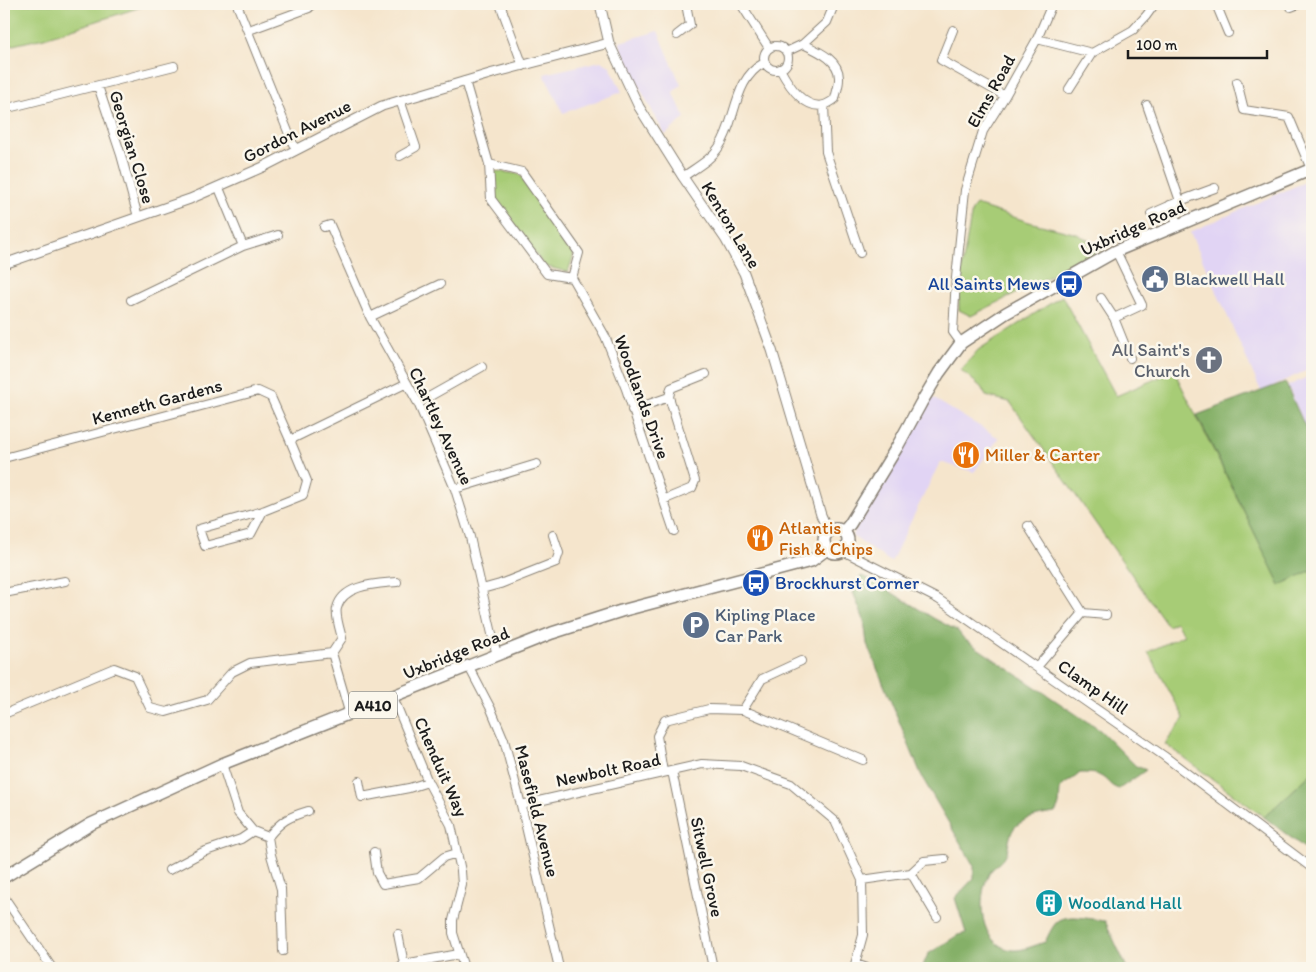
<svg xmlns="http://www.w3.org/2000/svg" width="1316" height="972" viewBox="0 0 1316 972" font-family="Itim,sans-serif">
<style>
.built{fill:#e1d4f4}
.green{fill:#a7cc76;stroke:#627449}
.forest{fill:#85b067;stroke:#506642}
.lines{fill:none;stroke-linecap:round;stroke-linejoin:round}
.minor-casing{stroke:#888074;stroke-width:10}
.tertiary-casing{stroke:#888074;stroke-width:11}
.primary-casing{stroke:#888074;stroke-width:14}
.minor{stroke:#fff;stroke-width:8}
.tertiary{stroke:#fff;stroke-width:9}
.primary{stroke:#fff;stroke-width:11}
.labels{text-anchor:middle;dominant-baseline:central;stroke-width:5;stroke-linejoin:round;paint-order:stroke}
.shield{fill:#fbf7ec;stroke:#5f5e5a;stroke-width:1}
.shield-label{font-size:16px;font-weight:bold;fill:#1c1c1c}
.street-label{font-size:18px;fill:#1c1c1c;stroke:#fbf7ec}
.service-label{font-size:18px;fill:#4e5e75;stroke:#fbf7ec;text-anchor:start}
.transit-label{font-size:18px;fill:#164399;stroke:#fbf7ec;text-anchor:end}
.worship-label{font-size:18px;fill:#5b616d;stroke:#fbf7ec;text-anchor:end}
.food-label{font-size:18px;fill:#c56008;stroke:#fbf7ec;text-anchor:start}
.culture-label{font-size:18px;fill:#0d838f;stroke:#fbf7ec;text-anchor:start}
</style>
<rect width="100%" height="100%" fill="#fbf7ec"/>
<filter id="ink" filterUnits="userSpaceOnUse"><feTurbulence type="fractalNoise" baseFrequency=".02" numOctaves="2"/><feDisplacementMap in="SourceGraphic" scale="10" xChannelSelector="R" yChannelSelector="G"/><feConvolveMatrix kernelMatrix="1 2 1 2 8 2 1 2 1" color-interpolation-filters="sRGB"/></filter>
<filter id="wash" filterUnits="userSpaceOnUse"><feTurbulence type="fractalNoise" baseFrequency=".0096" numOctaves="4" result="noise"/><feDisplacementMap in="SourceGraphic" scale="20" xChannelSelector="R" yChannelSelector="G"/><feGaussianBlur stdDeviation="1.12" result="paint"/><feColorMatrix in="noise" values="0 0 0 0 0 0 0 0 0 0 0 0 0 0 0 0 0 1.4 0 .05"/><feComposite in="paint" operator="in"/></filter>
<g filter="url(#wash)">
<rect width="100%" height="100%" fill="#f5e5cc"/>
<!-- built -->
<path class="built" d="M 658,31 L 681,85 L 673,92 L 685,118 L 665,135 L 632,73 L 620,45 L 620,42 Z
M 601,61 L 610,66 L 622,92 L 563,113 L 544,74 Z
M 1312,179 L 1312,368 L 1261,391 L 1190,232 Z
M 1312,375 L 1312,441 L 1288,386 Z
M 931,397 L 999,438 L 974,472 L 940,462 L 891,562 L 852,536 Z"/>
<!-- green -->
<path class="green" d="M 4,4 L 150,4 L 44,38 L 4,47 Z
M 494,171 L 520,174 L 574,254 L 568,272 L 544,266 L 497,200 Z
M 976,205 L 1029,222 L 1077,234 L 1104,249 L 971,316 L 959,310 L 959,284 L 972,210 Z
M 1062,296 L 1116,396 L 1174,371 L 1280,584 L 1312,570 L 1312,773 L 1264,817 L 1165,744 L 1184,718 L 1148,652 L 1184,635 L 1176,622 L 1168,626 L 1010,402 L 986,396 L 981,387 L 961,370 L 978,350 Z"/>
<!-- forest -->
<path class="forest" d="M 1285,382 L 1312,442 L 1312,570 L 1280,585 L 1197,415 Z
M 861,576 L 885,584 L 891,592 L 935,619 L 958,631 L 964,639 L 1101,731 L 1136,766 L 1146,770 L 1119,789 C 1112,787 1110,784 1105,779 C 1098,773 1089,773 1080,773 C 1074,779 1066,782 1060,788 L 1059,805 L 1055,813 C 1042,815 1025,817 1015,827 C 1009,834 1009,844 1007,852 C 1003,863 992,866 988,876 C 977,899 979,945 1012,950 C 1023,951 1035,945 1045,942 C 1048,936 1051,929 1055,924 C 1065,911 1092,920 1105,921 L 1127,968 L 922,968 L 928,954 L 958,935 L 966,933 L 955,898 L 974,878 L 974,866 L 923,779 L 867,644 L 864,620 L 853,592 Z
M 1312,773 L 1312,854 L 1264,817 Z"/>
</g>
<g filter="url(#ink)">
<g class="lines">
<!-- minor casing -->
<g class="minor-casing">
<path id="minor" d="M 500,4 L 523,66
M 741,4 L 769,48
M 1216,4 L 1228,33
M 238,7 L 293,144 L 298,149
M 1291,7 L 1299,4
M 249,30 L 309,8 L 308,4
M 953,30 L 941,60 L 1005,96
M 677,35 L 690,25 L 686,4
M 1037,39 L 1092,53 L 1133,30 L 1146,16 L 1154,5 L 1157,4
M 803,44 L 827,22 L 834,5
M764 58a12 12 0 1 1 24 0a12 12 0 1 1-24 0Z
M 780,69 C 788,84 804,110 824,105 C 828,104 832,101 835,99 C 836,93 839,86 839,79 C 840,60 818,51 803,44 L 786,52
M 465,81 L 489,164 L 491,199 L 547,274 L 572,278
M 1237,82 L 1244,110 L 1289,117 L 1311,169
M 98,86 L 121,155 L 138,217
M 1069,89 L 1092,53
M 824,105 L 826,152 L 860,253
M 1147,105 L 1180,201
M 4,109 L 174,66
M 400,156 L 416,147 L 400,100
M 489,164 L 522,172 L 579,253 L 572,278 L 605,336 L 626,389 L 674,531
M 683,177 C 695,168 711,160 719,147 C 737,121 733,79 764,63
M 1170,205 L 1178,225
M 1151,214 L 1180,201 L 1215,188
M 324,227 L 330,225 L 370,317 L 418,403 L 455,489 L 470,537 L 497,656
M 243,246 L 278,235
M 1101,298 L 1114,318 L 1130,358
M 131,300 L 243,246 L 219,188
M 370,317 L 440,284
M 1114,318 L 1142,305 L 1116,251
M 961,343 L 953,332 L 956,278 L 965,190 L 983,131 L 1005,96 L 1037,39 L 1052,4
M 418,403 L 482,367
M 632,410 L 669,397
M 4,458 L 258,391 L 271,397 L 290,440
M 455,489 L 537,464
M 663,500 L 692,488 L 695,481 L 669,397 L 671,388 L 706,374
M 263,511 L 251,534 L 205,546 L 199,529 L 263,511 L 303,495 L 307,481 L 290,440 L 407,383
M 1028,526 L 1083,613 L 1037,667
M 843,551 L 938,599 L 1164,756 L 1312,868
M 482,589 L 500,584 L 556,562 L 559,553 L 553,535
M 4,593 L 65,581
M 1083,613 L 1106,615
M 332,653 L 342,638 C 340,630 335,615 337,608 C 343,584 377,584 397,582
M 469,667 L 491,709 L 504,740 L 521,805 L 559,968
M 393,697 L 428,782 L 451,825 L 461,871 L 462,885 L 453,920 L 453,933 L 464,968
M 743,710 L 762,679 L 801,661
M 4,714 L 114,668 L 135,676 L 150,708 L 166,712 L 207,700 L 232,672 L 250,663 L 332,653 L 350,715
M 222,764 L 238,813 L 253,831 L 268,837 L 271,855 L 281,889 L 283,951
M 672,771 L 713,968
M 663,772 L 657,736 L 665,720 L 709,709 L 743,710 L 863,760
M 359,781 L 362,797 L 409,788 L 428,782
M 521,805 L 702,764 L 741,766 L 791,784 L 835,821 L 862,880 L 863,935 L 854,968
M 268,837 C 281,821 288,817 308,811
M 374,852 L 377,873 L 383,884 L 419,878 L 444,857 L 457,853
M 169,870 L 203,852 L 241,839 L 253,831
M 911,873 L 937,917
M 911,873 L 924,861 L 945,859
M 862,880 L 911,873
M 4,897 L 52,968
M 398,934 L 404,964
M 856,964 L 867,968
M 398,968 L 404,964 L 459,954"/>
</g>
<!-- tertiary casing -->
<g class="tertiary-casing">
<path id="tertiary" d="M 600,4 L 609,43 L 639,107 L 683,177 L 726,240 L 744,273 L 772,350 L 821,515 L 828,531
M 4,264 L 190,199 L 263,167 L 382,106 L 493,73 L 609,43"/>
</g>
<!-- primary casing -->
<g class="primary-casing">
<path id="primary" d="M824 541a12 12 0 1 1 24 0a12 12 0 1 1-24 0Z
M 844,531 L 850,524 L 897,447 L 921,403 L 939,373 L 961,343 L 1006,313 L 1116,251 L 1312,169
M 4,877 L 91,824 L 222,764 L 552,633 L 621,611 L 811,561 L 827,549"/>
</g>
<!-- minor -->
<use href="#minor" class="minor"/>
<!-- tertiary -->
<use href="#tertiary" class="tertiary"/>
<!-- primary -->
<use href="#primary" class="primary"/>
</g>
</g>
<!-- icons -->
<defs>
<g id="civic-disc" transform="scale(1.4375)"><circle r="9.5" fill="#5c6f8a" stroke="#fbf7ec"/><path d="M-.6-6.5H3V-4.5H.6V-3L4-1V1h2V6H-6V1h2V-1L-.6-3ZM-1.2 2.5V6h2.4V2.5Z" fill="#fff"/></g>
<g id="bus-disc" transform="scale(1.4375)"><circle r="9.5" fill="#1a4fb4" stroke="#fbf7ec"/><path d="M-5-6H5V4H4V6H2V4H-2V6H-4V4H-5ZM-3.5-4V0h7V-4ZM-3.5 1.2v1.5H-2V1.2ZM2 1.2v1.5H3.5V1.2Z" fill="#fff"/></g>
<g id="church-disc" transform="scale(1.4375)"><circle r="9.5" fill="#6b7280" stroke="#fbf7ec"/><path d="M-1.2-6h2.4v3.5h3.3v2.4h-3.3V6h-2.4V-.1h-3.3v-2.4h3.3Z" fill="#fff"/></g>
<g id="restaurant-disc" transform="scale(1.4375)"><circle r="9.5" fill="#e8710a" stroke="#fbf7ec"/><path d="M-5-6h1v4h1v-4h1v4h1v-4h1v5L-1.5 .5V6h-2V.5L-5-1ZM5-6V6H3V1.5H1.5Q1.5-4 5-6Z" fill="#fff"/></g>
<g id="parking-disc" transform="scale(1.4375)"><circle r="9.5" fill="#5c6f8a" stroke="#fbf7ec"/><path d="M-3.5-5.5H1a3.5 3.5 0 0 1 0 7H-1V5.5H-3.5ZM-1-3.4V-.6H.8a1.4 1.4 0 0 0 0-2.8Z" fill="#fff"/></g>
<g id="building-disc" transform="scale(1.4375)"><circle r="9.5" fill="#0f9aa8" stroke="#fbf7ec"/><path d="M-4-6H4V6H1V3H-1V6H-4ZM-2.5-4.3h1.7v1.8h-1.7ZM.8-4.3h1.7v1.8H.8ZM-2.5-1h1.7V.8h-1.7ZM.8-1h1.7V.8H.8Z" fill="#fff"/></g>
</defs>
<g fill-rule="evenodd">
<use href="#civic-disc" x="1155" y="279"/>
<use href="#bus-disc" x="1069" y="284"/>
<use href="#church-disc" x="1209" y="360"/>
<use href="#restaurant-disc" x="966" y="455"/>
<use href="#restaurant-disc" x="760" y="538"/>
<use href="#bus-disc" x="756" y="583"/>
<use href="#parking-disc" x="696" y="625"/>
<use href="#building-disc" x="1049" y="903"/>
</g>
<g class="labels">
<!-- shield labels -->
<rect class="shield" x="349" y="691.5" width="48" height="27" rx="4"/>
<g class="shield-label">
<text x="373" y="705">A410</text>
</g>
<!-- street labels -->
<g class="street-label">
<text transform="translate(991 91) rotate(-61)">Elms Road</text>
<text transform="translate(297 131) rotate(-27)">Gordon Avenue</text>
<text transform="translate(132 147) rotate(73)">Georgian Close</text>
<text transform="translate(731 225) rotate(59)">Kenton Lane</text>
<text transform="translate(1133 228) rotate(-24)">Uxbridge Road</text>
<text transform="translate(642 397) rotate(70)">Woodlands Drive</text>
<text transform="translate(157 402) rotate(-15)">Kenneth Gardens</text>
<text transform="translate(441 426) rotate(65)">Chartley Avenue</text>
<text transform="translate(456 653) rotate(-22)">Uxbridge Road</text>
<text transform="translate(1093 687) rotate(35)">Clamp Hill</text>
<text transform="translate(441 767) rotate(66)">Chenduit Way</text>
<text transform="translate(608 770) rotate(-12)">Newbolt Road</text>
<text transform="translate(537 811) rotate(76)">Masefield Avenue</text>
<text transform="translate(707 867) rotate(78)">Sitwell Grove</text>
</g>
<!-- service labels -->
<g class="service-label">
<text x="1174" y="279">Blackwell Hall</text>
<text x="715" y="615">Kipling Place<tspan x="715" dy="21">Car Park</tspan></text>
</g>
<!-- transit labels -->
<g class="transit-label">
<text x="1050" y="284">All Saints Mews</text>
<text x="775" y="583" text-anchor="start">Brockhurst Corner</text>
</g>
<!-- worship labels -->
<g class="worship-label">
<text x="1190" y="350">All Saint's<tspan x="1190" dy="21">Church</tspan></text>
</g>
<!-- food labels -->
<g class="food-label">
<text x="985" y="455">Miller &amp; Carter</text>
<text x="779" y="528">Atlantis<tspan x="779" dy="21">Fish &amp; Chips</tspan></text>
</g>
<!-- culture labels -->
<g class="culture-label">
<text x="1068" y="903">Woodland Hall</text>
</g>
</g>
<!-- margin -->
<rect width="1316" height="972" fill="none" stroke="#fbf7ec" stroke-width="20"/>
<!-- scale -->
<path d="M1128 50v8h139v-8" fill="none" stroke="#1c1c1c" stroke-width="2.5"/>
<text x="1136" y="50" font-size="15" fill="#1c1c1c" stroke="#fbf7ec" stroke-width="4" paint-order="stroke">100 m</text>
</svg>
